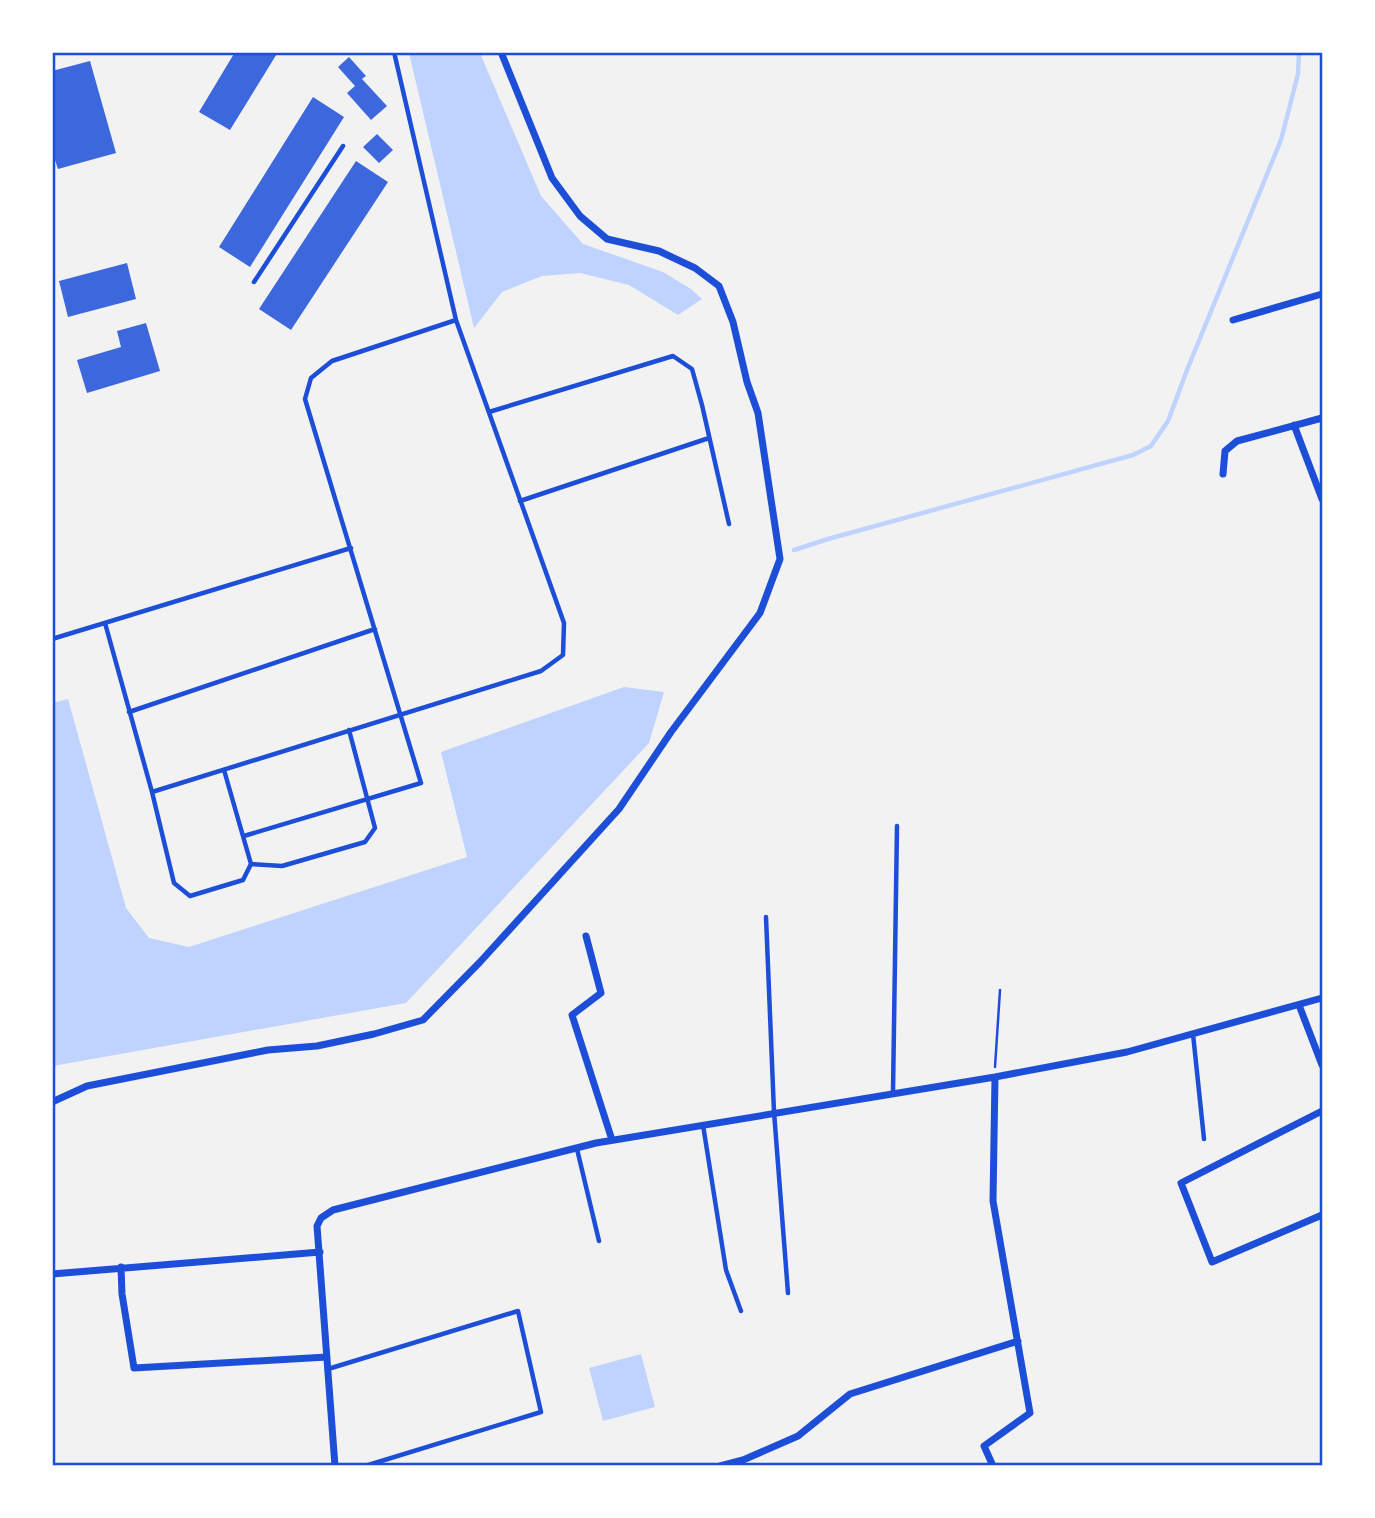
<svg xmlns="http://www.w3.org/2000/svg" width="1375" height="1518" viewBox="0 0 1375 1518" font-family="'Work Sans',sans-serif">
<style>
.water{fill:#bfd3fe}
.lines{fill:none;stroke-linecap:round;stroke-linejoin:round}
.stream{stroke:#bfd3fe;stroke-width:4.5}
.building{fill:#3d67dc}
.path{stroke:#1d4ed8;stroke-width:2.5}
.service{stroke:#1d4ed8;stroke-width:4.5}
.minor{stroke:#1d4ed8;stroke-width:7}
.neatline{fill:none;stroke:#1d4ed8;stroke-width:2.5}
</style>
<rect width="100%" height="100%" fill="#f2f2f2"/>
<!-- water -->
<path class="water" d="M 409,53 L 480,53 L 541,196 L 583,244 L 663,272 L 691,289 L 702,299 L 678,315 L 629,285 L 580,273 L 542,276 L 502,292 L 474,328 Z
M 624,687 L 664,692 L 649,743 L 406,1003 L 53,1066 L 53,703 L 68,699 L 126,908 L 149,938 L 189,947 L 467,857 L 441,752 Z
M 641,1354 L 655,1407 L 603,1421 L 589,1368 Z"/>
<g class="lines">
<!-- stream -->
<path class="stream" d="M 794,550 L 828,539 L 1133,455 L 1151,446 L 1168,421 L 1187,370 L 1281,140 L 1298,74 L 1299,52"/>
</g>
<!-- building -->
<path class="building" d="M 235,52 L 278,52 L 230,130 L 199,112 Z
M 349,57 L 366,76 L 362,79 L 387,106 L 371,120 L 347,93 L 355,86 L 338,67 Z
M 90,61 L 116,153 L 58,169 L 52,151 L 52,71 Z
M 313,97 L 344,117 L 250,267 L 219,247 Z
M 377,134 L 393,150 L 379,163 L 363,147 Z
M 356,161 L 388,182 L 291,330 L 259,309 Z
M 127,263 L 136,299 L 68,317 L 59,281 Z
M 146,323 L 160,371 L 87,393 L 77,360 L 121,347 L 117,331 Z"/>
<g class="lines">
<!-- path -->
<path class="path" d="M 995,1067 L 1000,990"/>
<!-- service -->
<path class="service" d="M 254,282 L 343,146
M 489,412 L 673,356 L 692,369 L 702,405 L 729,524
M 520,501 L 709,438
M 105,623 L 152,792 L 174,883 L 190,896 L 243,880 L 251,864 L 224,770
M 52,639 L 351,548
M 129,712 L 375,629
M 152,792 L 541,671 L 563,655 L 564,623 L 456,320 L 394,52
M 244,836 L 421,783 L 305,399 L 311,378 L 332,361 L 456,320
M 251,864 L 282,866 L 365,842 L 375,828 L 349,730
M 766,917 L 774,1112 L 788,1293
M 1193,1034 L 1204,1139
M 893,1092 L 897,826
M 703,1125 L 726,1270 L 741,1311
M 577,1149 L 599,1241
M 328,1369 L 518,1311 L 541,1412 L 365,1466"/>
<!-- minor -->
<path class="minor" d="M 1233,320 L 1322,294
M 1294,425 L 1322,499
M 1223,474 L 1225,451 L 1237,441 L 1322,418
M 586,936 L 601,993 L 572,1015 L 612,1140
M 1299,1005 L 1322,1065
M 52,1102 L 87,1086 L 268,1050 L 317,1046 L 374,1034 L 423,1020 L 480,962 L 619,809 L 671,732 L 760,613 L 780,559 L 758,413 L 747,382 L 733,322 L 719,286 L 695,268 L 659,251 L 607,239 L 580,216 L 552,178 L 501,52
M 1322,1111 L 1181,1183 L 1212,1262 L 1322,1215
M 121,1267 L 122,1294 L 134,1368 L 327,1357
M 52,1274 L 320,1252
M 335,1466 L 317,1226 L 321,1218 L 333,1210 L 596,1143 L 995,1077 L 1127,1052 L 1322,998
M 720,1466 L 743,1460 L 798,1436 L 850,1394 L 1018,1341
M 993,1466 L 984,1446 L 1030,1413 L 993,1201 L 995,1077"/>
</g>
<!-- border -->
<rect width="1375" height="1518" fill="none" stroke="#ffffff" stroke-width="108"/>
<rect x="54" y="54" width="1267" height="1410" class="neatline"/>
</svg>
